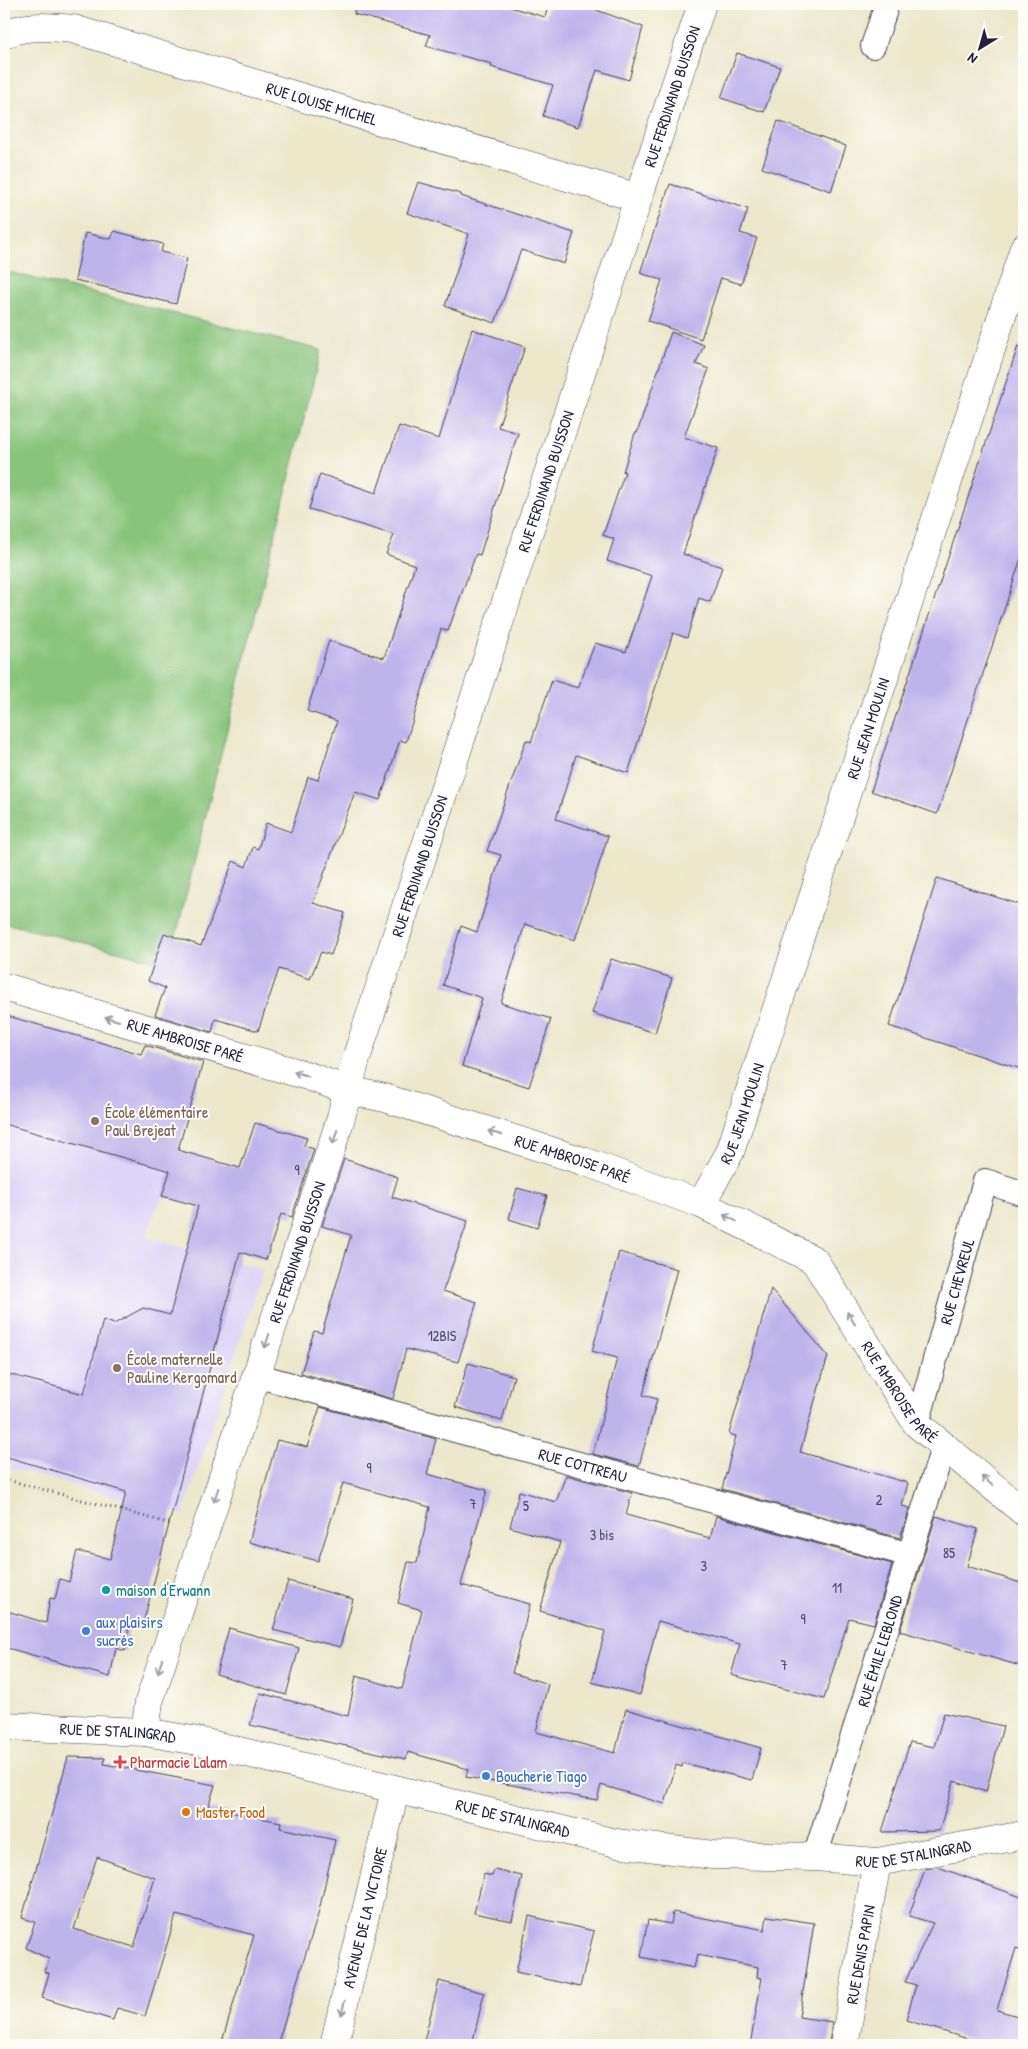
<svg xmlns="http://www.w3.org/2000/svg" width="1028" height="2049" viewBox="0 0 1028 2049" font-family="'Patrick Hand',sans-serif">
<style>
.built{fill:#ddd5f6}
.green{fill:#88c47a;stroke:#55735a}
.building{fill:#beb4ec;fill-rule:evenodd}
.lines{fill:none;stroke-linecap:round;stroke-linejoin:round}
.service-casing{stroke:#404051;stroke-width:26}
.minor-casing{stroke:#404051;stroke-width:29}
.path{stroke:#404051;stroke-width:3;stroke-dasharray:1 4;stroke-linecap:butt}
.service{stroke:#fff;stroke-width:24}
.minor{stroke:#fff;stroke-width:28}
.oneway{stroke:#9c9ca7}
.education-dot{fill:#8d6e63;stroke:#fdfcf7;stroke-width:2}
.culture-dot{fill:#0f9aa8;stroke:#fdfcf7;stroke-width:2}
.shop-dot{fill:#3f7fe0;stroke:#fdfcf7;stroke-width:2}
.health-dot{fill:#e0444e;stroke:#fdfcf7;stroke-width:2}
.food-dot{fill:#e8710a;stroke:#fdfcf7;stroke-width:2}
.labels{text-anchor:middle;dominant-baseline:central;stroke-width:4;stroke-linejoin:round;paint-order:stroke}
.number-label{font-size:14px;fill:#494667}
.street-label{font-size:16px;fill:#22223b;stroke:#fdfcf7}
.education-label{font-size:16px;fill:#785e54;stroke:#fdfcf7;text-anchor:start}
.culture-label{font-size:16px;fill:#0d838f;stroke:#fdfcf7;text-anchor:start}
.shop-label{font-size:16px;fill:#366cbe;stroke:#fdfcf7;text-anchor:start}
.health-label{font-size:16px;fill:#be3a42;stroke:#fdfcf7;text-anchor:start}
.food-label{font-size:16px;fill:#c56008;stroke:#fdfcf7;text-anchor:start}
</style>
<rect width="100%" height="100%" fill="#fdfcf7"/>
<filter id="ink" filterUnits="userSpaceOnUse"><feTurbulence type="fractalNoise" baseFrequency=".02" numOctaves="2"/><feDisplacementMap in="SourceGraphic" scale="10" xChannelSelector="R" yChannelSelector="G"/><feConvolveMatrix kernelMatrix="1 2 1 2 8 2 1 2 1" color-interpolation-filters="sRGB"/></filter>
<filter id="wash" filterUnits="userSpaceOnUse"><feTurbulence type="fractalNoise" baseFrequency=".0096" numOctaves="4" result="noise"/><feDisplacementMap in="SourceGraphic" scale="20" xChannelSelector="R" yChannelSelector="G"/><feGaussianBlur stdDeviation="1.12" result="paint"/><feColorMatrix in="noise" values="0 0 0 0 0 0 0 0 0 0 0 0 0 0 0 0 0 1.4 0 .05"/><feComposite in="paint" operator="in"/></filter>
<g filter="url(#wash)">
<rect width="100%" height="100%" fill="#ece7cb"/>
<!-- built -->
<path class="built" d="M 4,1015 L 200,1071 L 172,1171 L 146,1237 L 263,1270 L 183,1515 L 4,1466 Z"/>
<!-- green -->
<path class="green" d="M 4,271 L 321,350 L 169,964 L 4,923 Z"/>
<g id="blocks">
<!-- building -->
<path class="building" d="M 355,4 L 499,4 L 545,17 L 549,4 L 580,4 L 643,27 L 629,80 L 597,70 L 578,127 L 543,116 L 553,85 L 491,67 L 492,64 L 426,46 L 430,35 L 354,14 Z
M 737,53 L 780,67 L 764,112 L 721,98 Z
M 778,121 L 846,146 L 831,191 L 762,168 Z
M 418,182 L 461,194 L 461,196 L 574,233 L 564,264 L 521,250 L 495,323 L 445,306 L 469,234 L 407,213 Z
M 670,184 L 748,209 L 740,233 L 757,238 L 741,284 L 721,278 L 701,339 L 648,321 L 662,280 L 640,273 Z
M 114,231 L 163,244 L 161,252 L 187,258 L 176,304 L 75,280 L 85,233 L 111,239 Z
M 472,329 L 525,347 L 498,427 L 518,433 L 480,555 L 476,554 L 448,631 L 441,629 L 406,742 L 400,740 L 380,800 L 355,792 L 313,903 L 345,913 L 331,955 L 321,952 L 310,979 L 279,969 L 258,1031 L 215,1019 L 212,1032 L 155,1015 L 165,988 L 148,981 L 164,933 L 201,946 L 233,861 L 246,867 L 253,847 L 258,849 L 266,823 L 291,832 L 308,777 L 318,780 L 337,721 L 307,711 L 329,641 L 384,658 L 415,565 L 386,554 L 394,535 L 309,509 L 320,474 L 376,493 L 399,426 L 439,439 Z
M 671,332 L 704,345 L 696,364 L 709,369 L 684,437 L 718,448 L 683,554 L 722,567 L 710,602 L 699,598 L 687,638 L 673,633 L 628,773 L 576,755 L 556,819 L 608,836 L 575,940 L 525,924 L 501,1003 L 551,1019 L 529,1087 L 462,1066 L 482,998 L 443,985 L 461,926 L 477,932 L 501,855 L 487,851 L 526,740 L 531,742 L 552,680 L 578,688 L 595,643 L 626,652 L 652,576 L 607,561 L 614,539 L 603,535 L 625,472 L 623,472 L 635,433 L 637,433 Z
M 1018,346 L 1024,347 L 1024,549 L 937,814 L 871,791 Z
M 937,878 L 1024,906 L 1024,1070 L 889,1026 Z
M 611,959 L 672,978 L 655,1033 L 592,1013 Z
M 4,1015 L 141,1054 L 145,1045 L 203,1062 L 178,1150 L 240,1168 L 255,1123 L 307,1138 L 304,1146 L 314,1149 L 292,1217 L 281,1214 L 266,1260 L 240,1252 L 143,1624 L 130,1620 L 125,1651 L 116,1648 L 110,1677 L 4,1647 L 4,1610 L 46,1623 L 50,1598 L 55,1599 L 60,1579 L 69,1582 L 77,1551 L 110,1559 L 126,1492 L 4,1456 L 4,1373 L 84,1394 L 103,1320 L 114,1324 L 143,1308 L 170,1315 L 198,1206 L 162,1196 L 170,1171 L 4,1124 Z
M 344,1159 L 398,1177 L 392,1197 L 468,1221 L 443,1291 L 477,1302 L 458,1362 L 406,1349 L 393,1399 L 301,1373 L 314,1331 L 322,1333 L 351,1235 L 322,1226 Z
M 517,1188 L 547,1196 L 537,1228 L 509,1219 Z
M 619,1252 L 677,1269 L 643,1395 L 657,1399 L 639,1466 L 593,1454 L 617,1358 L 592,1351 Z
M 771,1289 L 828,1356 L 800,1452 L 908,1483 L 902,1506 L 910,1508 L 900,1538 L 722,1489 L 736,1436 L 729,1434 Z
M 468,1363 L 514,1376 L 502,1421 L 455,1407 Z
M 320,1407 L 436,1439 L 427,1474 L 487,1490 L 461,1585 L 530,1604 L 512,1673 L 548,1684 L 536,1732 L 615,1753 L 626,1709 L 761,1748 L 752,1780 L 683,1763 L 682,1767 L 676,1765 L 665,1804 L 601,1785 L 597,1800 L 466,1777 L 468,1769 L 408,1752 L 406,1759 L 250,1725 L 260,1693 L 348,1716 L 356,1676 L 402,1689 L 422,1610 L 398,1603 L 408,1562 L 417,1563 L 430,1507 L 343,1483 L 318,1561 L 249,1542 L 277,1440 L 307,1447 Z
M 566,1475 L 632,1493 L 626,1515 L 710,1538 L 716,1516 L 892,1564 L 874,1624 L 849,1618 L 824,1699 L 731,1675 L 740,1644 L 658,1621 L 640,1695 L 592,1682 L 605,1631 L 540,1611 L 560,1542 L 510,1527 L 519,1491 L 556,1502 Z
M 936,1516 L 978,1529 L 967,1566 L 1024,1584 L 1024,1667 L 900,1631 Z
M 288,1581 L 353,1599 L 340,1647 L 273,1630 Z
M 229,1628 L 299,1648 L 286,1695 L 216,1674 Z
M 944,1713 L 1003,1726 L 986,1792 L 954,1781 L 939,1831 L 882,1832 L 910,1742 L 934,1747 Z
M 68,1757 L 105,1758 L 104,1764 L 215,1785 L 208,1808 L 281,1822 L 280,1828 L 335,1840 L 318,1915 L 277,2045 L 221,2045 L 254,1935 L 176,1915 L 145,2016 L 117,2008 L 113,2020 L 42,1998 L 49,1973 L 45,1972 L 49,1959 L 26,1948 L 35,1922 L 22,1918 ZM 97,1857 L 155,1878 L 134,1947 L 74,1929 Z
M 938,1867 L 1024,1898 L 1024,1951 L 1016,1948 L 997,2010 L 1024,2018 L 1024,2045 L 988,2045 L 906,2020 L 916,1985 L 905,1982 L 933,1923 L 909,1916 L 925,1869 Z
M 494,1870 L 522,1876 L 512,1921 L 474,1913 L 484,1874 L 492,1876 Z
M 673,1912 L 765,1930 L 767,1916 L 814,1923 L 799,2017 L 832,2022 L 829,2045 L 750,2045 L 762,1978 L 757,1977 L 758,1967 L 697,1955 L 694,1968 L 641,1957 L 648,1920 L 671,1924 Z
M 529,1916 L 594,1931 L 580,1987 L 516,1972 Z
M 439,1981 L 484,1993 L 472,2045 L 423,2045 Z"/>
</g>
</g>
<g filter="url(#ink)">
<use href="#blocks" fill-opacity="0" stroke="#404051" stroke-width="1"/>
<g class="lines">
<!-- service casing -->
<g class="service-casing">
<g id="service">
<path d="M 873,46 L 887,4"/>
<path id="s1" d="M 255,1375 L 910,1555"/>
<path id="s2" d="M 917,1424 L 985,1181 L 1024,1194"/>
<path id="s3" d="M 815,1857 L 944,1445"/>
</g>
</g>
<!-- minor casing -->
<g class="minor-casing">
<g id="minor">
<path id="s4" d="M 4,35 C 23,24 51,27 73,29 L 638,198"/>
<path id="s5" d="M 4,987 L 308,1076 L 347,1090 L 385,1098 L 583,1161 L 701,1204 L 814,1260 L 917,1424 L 1024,1512"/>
<path id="s6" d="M 701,1204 L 730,1152 L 1024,248"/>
<path id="s7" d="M 4,1726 L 145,1732 L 198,1741 L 616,1843 L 713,1855 L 815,1857 L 877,1862 L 1024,1835"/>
<path id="s8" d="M 145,1732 L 149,1702 L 340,1121 L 356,1059 L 702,4"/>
<path id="s9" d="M 334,2045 L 395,1791"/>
<path id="s10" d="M 844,2045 L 877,1862"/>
</g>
</g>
<!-- path -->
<path class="path" d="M 4,1479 L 172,1524"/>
<!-- service -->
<use href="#service" class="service"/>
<!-- minor -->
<use href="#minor" class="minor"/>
</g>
<!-- one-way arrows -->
<defs><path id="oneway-shaft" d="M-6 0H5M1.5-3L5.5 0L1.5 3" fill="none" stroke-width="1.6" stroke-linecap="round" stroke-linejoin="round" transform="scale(1.25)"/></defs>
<g class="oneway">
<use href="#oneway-shaft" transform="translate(112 1019) rotate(-164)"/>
<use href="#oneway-shaft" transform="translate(301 1074) rotate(-164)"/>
<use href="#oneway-shaft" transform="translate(495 1133) rotate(-163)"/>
<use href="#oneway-shaft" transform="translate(335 1137) rotate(108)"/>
<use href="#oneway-shaft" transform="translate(730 1218) rotate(-154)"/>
<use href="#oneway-shaft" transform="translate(851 1318) rotate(-122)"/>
<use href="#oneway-shaft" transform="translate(267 1341) rotate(108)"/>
<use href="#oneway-shaft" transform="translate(987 1481) rotate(-141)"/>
<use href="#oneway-shaft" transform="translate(216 1495) rotate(108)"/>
<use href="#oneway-shaft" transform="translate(160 1666) rotate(108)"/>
<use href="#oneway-shaft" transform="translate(343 2008) rotate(104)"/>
</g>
</g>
<!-- markers -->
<g class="education-dot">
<circle cx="95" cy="1121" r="5"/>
<circle cx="117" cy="1368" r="5"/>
</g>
<circle class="culture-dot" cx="106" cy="1590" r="5"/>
<g class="shop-dot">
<circle cx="86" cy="1631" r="5"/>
<circle cx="486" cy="1776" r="5"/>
</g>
<path class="health-dot" d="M117.5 1754.5h5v5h5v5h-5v5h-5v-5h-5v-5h5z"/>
<circle class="food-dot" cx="186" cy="1812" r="5"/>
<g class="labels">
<!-- number labels -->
<g class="number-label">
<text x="297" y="1169">9</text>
<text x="442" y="1335">12BIS</text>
<text x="369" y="1467">9</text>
<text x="879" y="1499">2</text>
<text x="473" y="1503">7</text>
<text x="526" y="1505">5</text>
<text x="602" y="1534">3 bis</text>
<text x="949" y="1552">85</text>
<text x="704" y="1565">3</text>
<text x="837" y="1587">11</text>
<text x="803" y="1618">9</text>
<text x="784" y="1664">7</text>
</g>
<!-- street labels -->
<g class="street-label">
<text stroke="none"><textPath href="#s8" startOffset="1719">RUE FERDINAND BUISSON</textPath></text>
<text stroke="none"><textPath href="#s4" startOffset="330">RUE LOUISE MICHEL</textPath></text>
<text stroke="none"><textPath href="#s8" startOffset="1314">RUE FERDINAND BUISSON</textPath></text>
<text stroke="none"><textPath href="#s6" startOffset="505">RUE JEAN MOULIN</textPath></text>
<text stroke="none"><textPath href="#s8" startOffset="909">RUE FERDINAND BUISSON</textPath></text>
<text stroke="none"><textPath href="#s5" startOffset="189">RUE AMBROISE PARÉ</textPath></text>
<text stroke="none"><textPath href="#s6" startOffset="100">RUE JEAN MOULIN</textPath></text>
<text stroke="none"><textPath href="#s5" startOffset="594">RUE AMBROISE PARÉ</textPath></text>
<text stroke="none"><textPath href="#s8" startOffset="504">RUE FERDINAND BUISSON</textPath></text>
<text stroke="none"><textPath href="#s2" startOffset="148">RUE CHEVREUL</textPath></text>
<text stroke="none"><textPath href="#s5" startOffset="1014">RUE AMBROISE PARÉ</textPath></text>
<text stroke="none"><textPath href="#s1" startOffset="340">RUE COTTREAU</textPath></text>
<text stroke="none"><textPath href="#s3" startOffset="216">RUE ÉMILE LEBLOND</textPath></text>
<text stroke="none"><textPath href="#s7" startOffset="114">RUE DE STALINGRAD</textPath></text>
<text stroke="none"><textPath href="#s7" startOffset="519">RUE DE STALINGRAD</textPath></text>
<text stroke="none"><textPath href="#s7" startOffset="924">RUE DE STALINGRAD</textPath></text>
<text stroke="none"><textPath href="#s9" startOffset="131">AVENUE DE LA VICTOIRE</textPath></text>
<text stroke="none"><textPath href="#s10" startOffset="92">RUE DENIS PAPIN</textPath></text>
</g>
<!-- education labels -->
<g class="education-label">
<text x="105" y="1112">École élémentaire<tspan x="105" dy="18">Paul Brejeat</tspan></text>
<text x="127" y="1359">École maternelle<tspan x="127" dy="18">Pauline Kergomard</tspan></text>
</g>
<!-- culture labels -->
<g class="culture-label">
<text x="116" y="1590">maison d'Erwann</text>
</g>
<!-- shop labels -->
<g class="shop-label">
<text x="96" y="1622">aux plaisirs<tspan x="96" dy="18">sucrés</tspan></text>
<text x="496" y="1776">Boucherie Tiago</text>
</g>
<!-- health labels -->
<g class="health-label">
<text x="130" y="1762">Pharmacie Lalam</text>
</g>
<!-- food labels -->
<g class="food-label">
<text x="196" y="1812">Master Food</text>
</g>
</g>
<!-- margin -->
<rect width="1028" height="2049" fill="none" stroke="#fdfcf7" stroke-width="20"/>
<!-- north arrow -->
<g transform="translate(980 48) rotate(217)" stroke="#fdfcf7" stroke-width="4" paint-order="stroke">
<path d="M0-4L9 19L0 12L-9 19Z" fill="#22223b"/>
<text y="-8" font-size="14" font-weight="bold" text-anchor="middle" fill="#22223b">N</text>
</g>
</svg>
